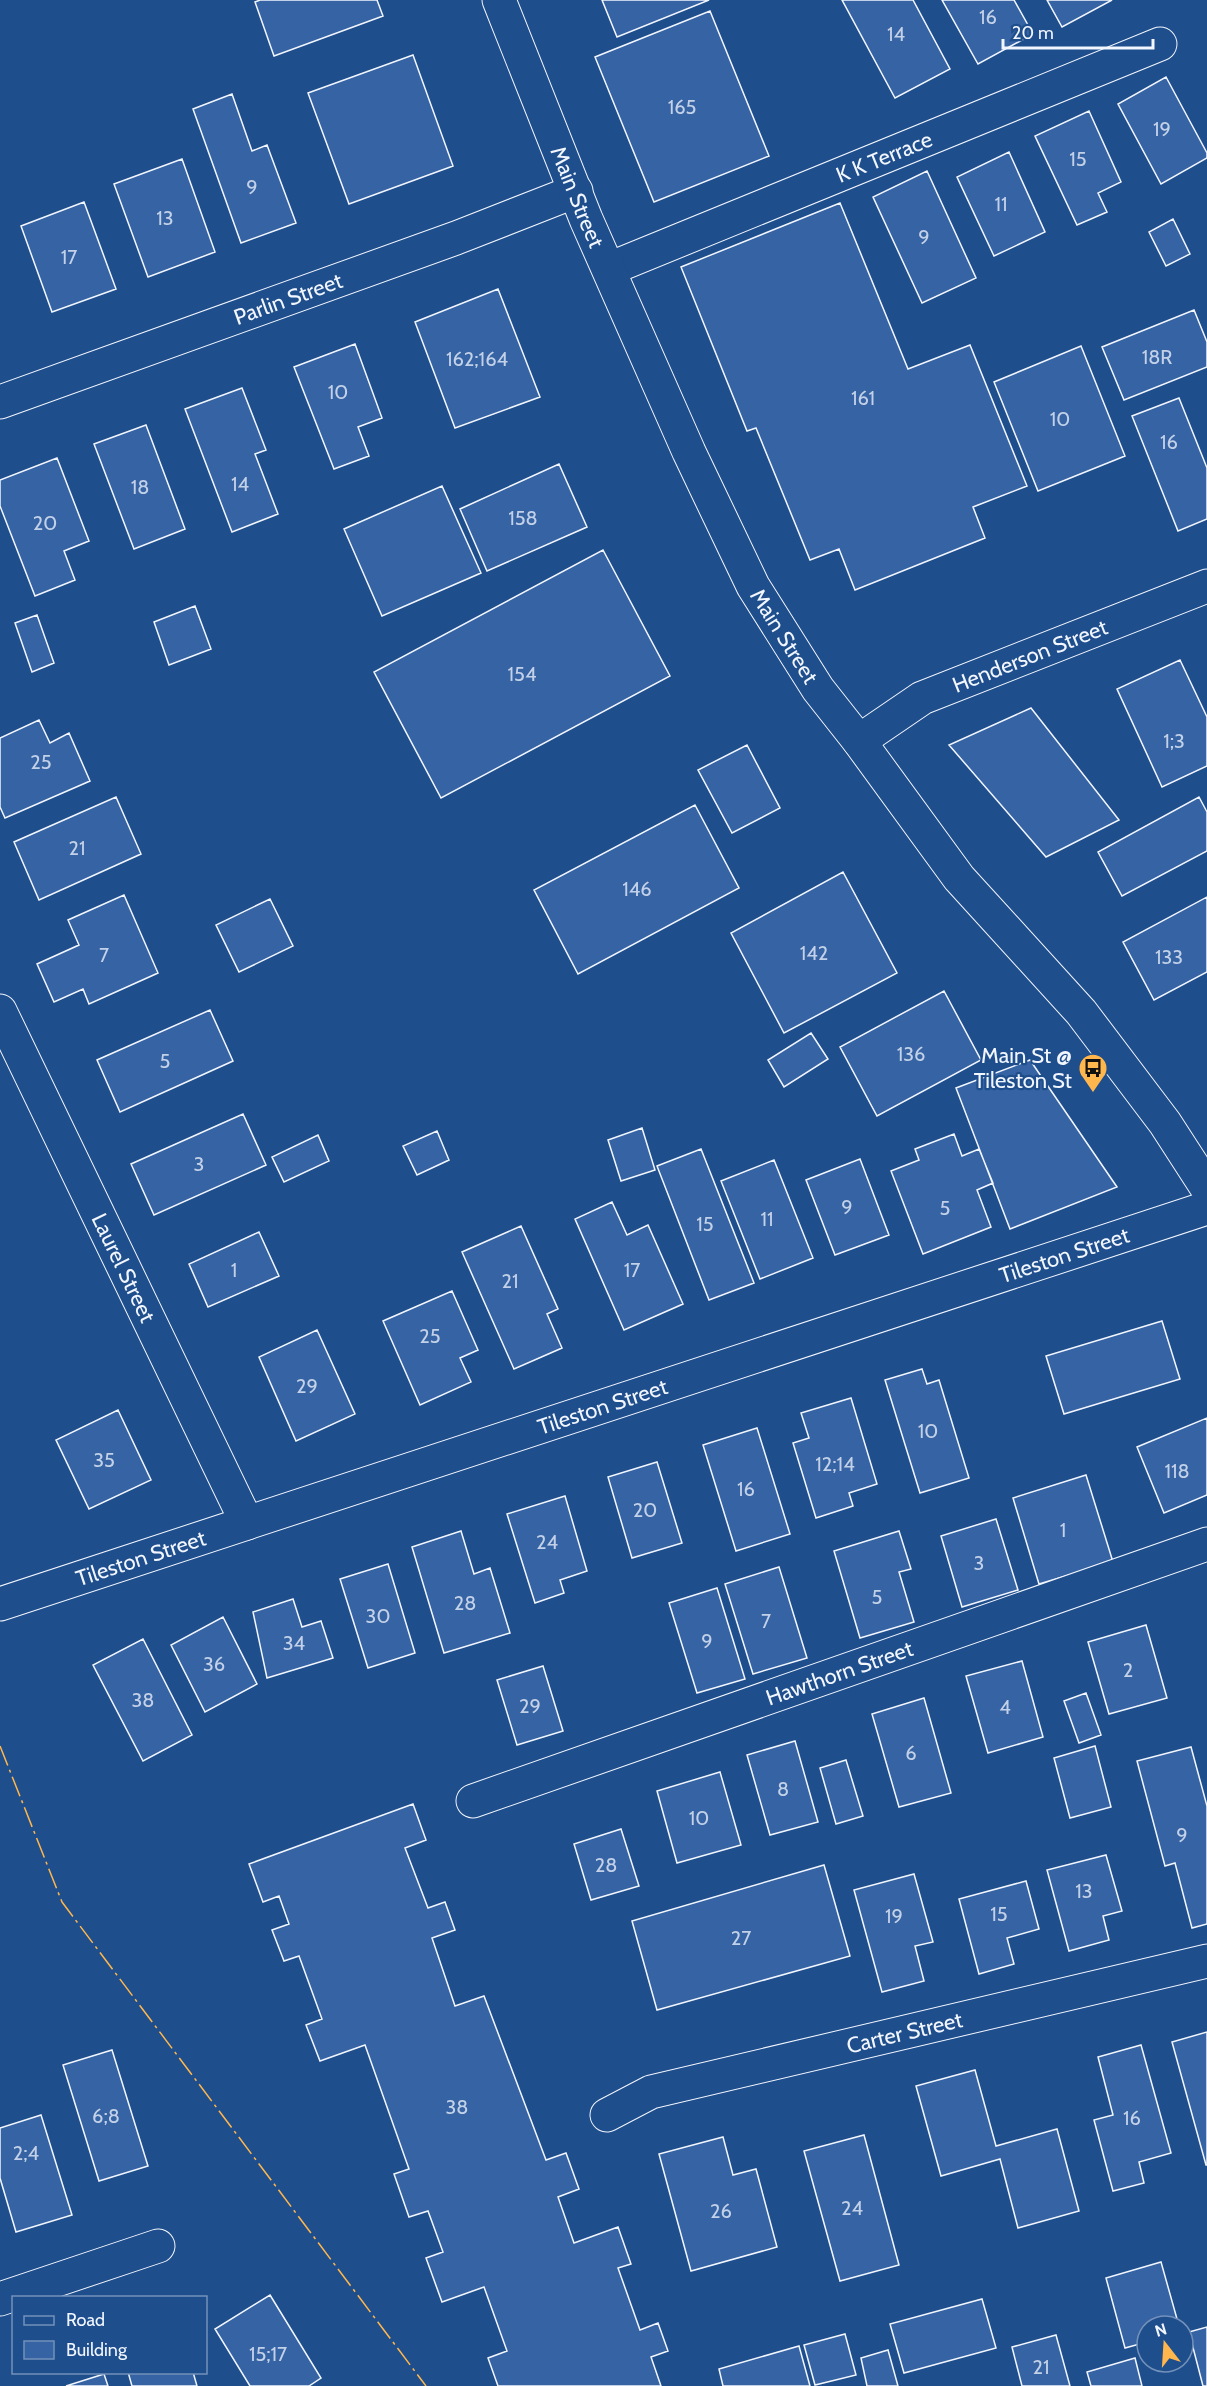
<svg xmlns="http://www.w3.org/2000/svg" width="1207" height="2386" viewBox="0 0 1207 2386" font-family="Cabin,sans-serif">
<style>
.building{fill:#3563a3;stroke:#f2f6ff;stroke-width:1.5}
.lines{fill:none;stroke-linecap:round;stroke-linejoin:round}
.minor-casing{stroke:#f2f6ff;stroke-width:35}
.major-casing{stroke:#f2f6ff;stroke-width:35}
.minor{stroke:#1f4e8c;stroke-width:33}
.major{stroke:#1f4e8c;stroke-width:33}
.power{stroke:#ffb74d;stroke-width:1.5;stroke-dasharray:21 4.5 3 4.5;stroke-linecap:butt}
.labels{text-anchor:middle;dominant-baseline:central;stroke-width:4.5;stroke-linejoin:round;paint-order:stroke}
.number-label{font-size:20px;fill:#c3d1e8}
.street-label{font-size:22px;fill:#f2f6ff;stroke:#1f4e8c}
.poi-label{font-size:22px;fill:#f2f6ff;stroke:#1f4e8c;text-anchor:end}
</style>
<rect width="100%" height="100%" fill="#1f4e8c"/>
<!-- building -->
<path class="building" d="M 260,0 L 377,0 L 383,16 L 274,56 L 255,2 Z
M 602,0 L 709,0 L 617,37 Z
M 842,0 L 913,0 L 950,69 L 895,98 Z
M 942,0 L 1014,0 L 1033,34 L 978,64 Z
M 1047,0 L 1112,0 L 1062,27 Z
M 710,11 L 769,156 L 654,202 L 595,57 Z
M 413,55 L 453,166 L 349,204 L 308,93 Z
M 1166,77 L 1207,153 L 1207,158 L 1161,184 L 1118,104 Z
M 232,94 L 252,151 L 267,145 L 296,223 L 241,243 L 193,109 Z
M 1089,111 L 1121,182 L 1098,193 L 1107,212 L 1077,225 L 1035,136 Z
M 1009,152 L 1045,232 L 994,256 L 957,177 Z
M 182,159 L 215,252 L 148,277 L 114,184 Z
M 927,171 L 976,278 L 922,303 L 873,197 Z
M 84,202 L 116,289 L 52,312 L 21,226 Z
M 840,203 L 908,369 L 970,345 L 1027,486 L 973,507 L 985,538 L 855,590 L 839,549 L 810,560 L 756,428 L 747,431 L 681,267 Z
M 1173,219 L 1190,254 L 1166,266 L 1149,232 Z
M 498,289 L 540,397 L 455,428 L 415,322 Z
M 1194,310 L 1207,342 L 1207,367 L 1124,400 L 1102,347 Z
M 355,344 L 382,418 L 358,427 L 369,456 L 334,469 L 294,367 Z
M 1081,346 L 1125,456 L 1038,491 L 994,382 Z
M 242,388 L 266,450 L 255,454 L 278,514 L 232,532 L 185,409 Z
M 1179,398 L 1207,468 L 1207,519 L 1178,531 L 1132,416 Z
M 146,425 L 185,529 L 134,549 L 94,444 Z
M 57,458 L 89,541 L 64,551 L 75,580 L 35,596 L 0,506 L 0,480 Z
M 559,464 L 587,527 L 487,571 L 460,509 Z
M 442,486 L 481,573 L 382,616 L 344,529 Z
M 603,550 L 670,676 L 441,798 L 374,672 Z
M 195,606 L 211,649 L 169,665 L 154,622 Z
M 37,615 L 54,663 L 32,672 L 15,623 Z
M 1180,660 L 1207,717 L 1207,766 L 1162,787 L 1117,689 Z
M 1031,708 L 1119,820 L 1046,857 L 949,745 Z
M 39,720 L 50,743 L 69,733 L 90,781 L 5,818 L 0,807 L 0,738 Z
M 747,745 L 780,808 L 732,833 L 698,770 Z
M 116,797 L 141,854 L 39,900 L 14,842 Z
M 1199,797 L 1207,812 L 1207,851 L 1122,896 L 1098,852 Z
M 695,805 L 739,888 L 578,974 L 534,890 Z
M 843,872 L 897,973 L 784,1033 L 731,933 Z
M 124,895 L 158,973 L 89,1004 L 83,989 L 54,1002 L 37,964 L 79,945 L 68,920 Z
M 1207,897 L 1207,972 L 1154,1000 L 1123,942 Z
M 270,899 L 293,946 L 239,972 L 216,925 Z
M 944,991 L 981,1060 L 877,1116 L 840,1047 Z
M 210,1010 L 233,1061 L 120,1112 L 97,1060 Z
M 811,1033 L 828,1059 L 784,1087 L 768,1060 Z
M 1030,1060 L 1117,1187 L 1010,1229 L 956,1088 Z
M 243,1114 L 266,1165 L 154,1215 L 131,1164 Z
M 642,1128 L 655,1170 L 621,1181 L 608,1140 Z
M 437,1131 L 449,1160 L 417,1175 L 403,1146 Z
M 954,1134 L 962,1156 L 979,1149 L 993,1183 L 977,1190 L 991,1227 L 923,1254 L 891,1171 L 919,1160 L 915,1149 Z
M 318,1135 L 329,1161 L 284,1182 L 272,1157 Z
M 701,1149 L 754,1283 L 709,1300 L 657,1166 Z
M 860,1159 L 889,1235 L 835,1255 L 806,1180 Z
M 774,1160 L 813,1258 L 760,1279 L 721,1181 Z
M 612,1202 L 627,1235 L 648,1225 L 683,1304 L 624,1330 L 575,1219 Z
M 521,1226 L 558,1309 L 547,1314 L 562,1348 L 514,1369 L 462,1252 Z
M 259,1232 L 279,1276 L 208,1307 L 189,1264 Z
M 452,1291 L 478,1350 L 460,1358 L 471,1382 L 420,1405 L 383,1321 Z
M 1162,1321 L 1180,1379 L 1064,1414 L 1046,1356 Z
M 317,1330 L 355,1414 L 296,1441 L 259,1357 Z
M 922,1369 L 927,1384 L 939,1380 L 969,1478 L 920,1493 L 885,1380 Z
M 851,1398 L 877,1484 L 849,1493 L 853,1506 L 816,1518 L 793,1443 L 809,1438 L 801,1413 Z
M 118,1410 L 151,1480 L 89,1509 L 56,1440 Z
M 1207,1418 L 1207,1495 L 1164,1513 L 1137,1447 Z
M 757,1428 L 790,1534 L 736,1551 L 703,1445 Z
M 657,1462 L 682,1543 L 632,1558 L 608,1477 Z
M 1086,1475 L 1113,1562 L 1039,1584 L 1013,1498 Z
M 565,1496 L 587,1571 L 560,1580 L 564,1593 L 535,1603 L 507,1514 Z
M 996,1519 L 1018,1590 L 962,1607 L 941,1536 Z
M 461,1531 L 474,1574 L 490,1568 L 510,1633 L 444,1653 L 412,1547 Z
M 899,1531 L 911,1569 L 899,1572 L 914,1622 L 860,1638 L 834,1551 Z
M 388,1564 L 415,1653 L 368,1668 L 340,1579 Z
M 779,1567 L 807,1658 L 753,1674 L 725,1584 Z
M 717,1588 L 745,1679 L 697,1693 L 669,1603 Z
M 293,1599 L 302,1627 L 321,1621 L 333,1658 L 267,1678 L 253,1612 Z
M 223,1617 L 257,1684 L 205,1712 L 171,1645 Z
M 1146,1625 L 1167,1698 L 1109,1714 L 1088,1642 Z
M 143,1639 L 192,1735 L 143,1761 L 93,1665 Z
M 1022,1661 L 1043,1737 L 988,1753 L 966,1676 Z
M 543,1666 L 563,1731 L 517,1745 L 497,1680 Z
M 1086,1693 L 1101,1735 L 1079,1743 L 1064,1701 Z
M 924,1698 L 951,1793 L 899,1807 L 872,1714 Z
M 795,1741 L 818,1822 L 770,1835 L 747,1755 Z
M 1095,1746 L 1111,1807 L 1070,1818 L 1054,1758 Z
M 1191,1747 L 1207,1806 L 1207,1924 L 1192,1928 L 1175,1863 L 1165,1866 L 1137,1761 Z
M 846,1760 L 863,1816 L 836,1824 L 820,1768 Z
M 720,1772 L 741,1845 L 677,1863 L 657,1791 Z
M 413,1804 L 426,1840 L 405,1848 L 428,1908 L 445,1902 L 455,1930 L 432,1938 L 455,2006 L 484,1996 L 546,2160 L 566,2153 L 579,2189 L 558,2197 L 574,2243 L 618,2227 L 631,2264 L 618,2268 L 640,2330 L 658,2323 L 668,2351 L 651,2357 L 661,2386 L 498,2386 L 488,2358 L 507,2351 L 484,2287 L 442,2302 L 426,2258 L 443,2252 L 428,2211 L 409,2217 L 394,2174 L 409,2169 L 365,2045 L 320,2061 L 306,2025 L 322,2019 L 299,1956 L 284,1961 L 272,1930 L 289,1924 L 279,1896 L 263,1902 L 249,1864 Z
M 621,1829 L 639,1886 L 591,1900 L 574,1844 Z
M 1106,1855 L 1122,1911 L 1103,1916 L 1109,1940 L 1069,1951 L 1047,1870 Z
M 824,1865 L 850,1956 L 657,2010 L 632,1921 Z
M 914,1874 L 933,1942 L 915,1946 L 924,1981 L 882,1992 L 854,1890 Z
M 1026,1881 L 1039,1929 L 1007,1938 L 1014,1964 L 979,1974 L 959,1899 Z
M 1207,2032 L 1207,2165 L 1206,2165 L 1172,2042 Z
M 1141,2045 L 1171,2153 L 1139,2162 L 1144,2183 L 1113,2191 L 1094,2120 L 1113,2115 L 1098,2057 Z
M 112,2050 L 148,2166 L 99,2181 L 63,2065 Z
M 975,2070 L 996,2146 L 1057,2129 L 1079,2211 L 1018,2228 L 1000,2159 L 941,2176 L 916,2086 Z
M 41,2115 L 72,2215 L 16,2232 L 0,2178 L 0,2128 Z
M 864,2135 L 899,2265 L 840,2281 L 804,2151 Z
M 723,2137 L 733,2175 L 756,2169 L 777,2247 L 691,2271 L 659,2154 Z
M 1161,2262 L 1179,2326 L 1147,2326 L 1147,2342 L 1125,2348 L 1106,2278 Z
M 270,2295 L 321,2378 L 309,2386 L 250,2386 L 215,2329 Z
M 982,2299 L 996,2348 L 904,2373 L 890,2324 Z
M 1207,2327 L 1207,2386 L 1203,2386 L 1189,2332 Z
M 845,2334 L 856,2375 L 815,2385 L 804,2345 Z
M 1056,2335 L 1070,2386 L 1022,2386 L 1012,2347 Z
M 799,2346 L 810,2386 L 723,2386 L 719,2369 Z
M 888,2350 L 898,2386 L 867,2386 L 861,2358 Z
M 1135,2358 L 1142,2386 L 1091,2386 L 1087,2372 Z
M 128,2372 L 193,2372 L 197,2386 L 132,2386 Z
M 104,2374 L 108,2386 L 66,2386 Z"/>
<g class="lines">
<!-- minor casing -->
<g class="minor-casing">
<g id="minor">
<path id="s1" d="M 609,269 L 1160,44"/>
<path id="s2" d="M 0,402 L 456,238 L 576,191"/>
<path id="s3" d="M 859,741 L 922,698 L 1207,586"/>
<path id="s4" d="M 0,1011 L 247,1523"/>
<path id="s5" d="M 473,1801 L 1207,1544"/>
<path id="s6" d="M 607,2115 L 651,2092 L 1207,1961"/>
<path d="M 0,2299 L 158,2246"/>
</g>
</g>
<!-- major casing -->
<g class="major-casing">
<g id="major">
<path id="s7" d="M 499,0 L 586,219 L 689,452 L 753,586 L 818,689 L 859,741 L 959,878 L 1081,1012 L 1165,1123 L 1207,1188"/>
<path id="s8" d="M 0,1604 L 1207,1208"/>
</g>
</g>
<!-- minor -->
<use href="#minor" class="minor"/>
<!-- major -->
<use href="#major" class="major"/>
<!-- power -->
<path class="power" d="M 0,1746 L 62,1902 L 426,2386"/>
</g>
<!-- icons -->
<defs>
<g id="bus-pin" transform="scale(1.5)"><path d="M0 17L-7.5 6A9.5 9.5 0 1 1 7.5 6Z" fill="#ffb74d" stroke="#1f4e8c"/><path d="M-5-6H5V4H4V6H2V4H-2V6H-4V4H-5ZM-3.5-4V0h7V-4ZM-3.5 1.2v1.5H-2V1.2ZM2 1.2v1.5H3.5V1.2Z" fill="#111"/></g>
</defs>
<g fill-rule="evenodd">
<use href="#bus-pin" x="1093" y="1068"/>
</g>
<g class="labels">
<!-- number labels -->
<g class="number-label">
<text x="988" y="17">16</text>
<text x="896" y="34">14</text>
<text x="682" y="107">165</text>
<text x="1162" y="129">19</text>
<text x="1078" y="159">15</text>
<text x="252" y="187">9</text>
<text x="1001" y="204">11</text>
<text x="165" y="218">13</text>
<text x="924" y="237">9</text>
<text x="69" y="257">17</text>
<text x="1157" y="357">18R</text>
<text x="477" y="359">162;164</text>
<text x="338" y="392">10</text>
<text x="863" y="398">161</text>
<text x="1060" y="419">10</text>
<text x="1169" y="442">16</text>
<text x="240" y="484">14</text>
<text x="140" y="487">18</text>
<text x="523" y="518">158</text>
<text x="45" y="523">20</text>
<text x="522" y="674">154</text>
<text x="1174" y="741">1;3</text>
<text x="41" y="762">25</text>
<text x="77" y="848">21</text>
<text x="637" y="889">146</text>
<text x="814" y="953">142</text>
<text x="104" y="955">7</text>
<text x="1169" y="957">133</text>
<text x="911" y="1054">136</text>
<text x="165" y="1061">5</text>
<text x="199" y="1164">3</text>
<text x="847" y="1207">9</text>
<text x="945" y="1208">5</text>
<text x="767" y="1219">11</text>
<text x="705" y="1224">15</text>
<text x="234" y="1270">1</text>
<text x="632" y="1270">17</text>
<text x="510" y="1281">21</text>
<text x="430" y="1336">25</text>
<text x="307" y="1386">29</text>
<text x="928" y="1431">10</text>
<text x="104" y="1460">35</text>
<text x="835" y="1464">12;14</text>
<text x="1177" y="1471">118</text>
<text x="746" y="1489">16</text>
<text x="645" y="1510">20</text>
<text x="1063" y="1530">1</text>
<text x="547" y="1542">24</text>
<text x="979" y="1563">3</text>
<text x="877" y="1597">5</text>
<text x="465" y="1603">28</text>
<text x="378" y="1616">30</text>
<text x="766" y="1621">7</text>
<text x="707" y="1641">9</text>
<text x="294" y="1643">34</text>
<text x="214" y="1664">36</text>
<text x="1128" y="1670">2</text>
<text x="143" y="1700">38</text>
<text x="530" y="1706">29</text>
<text x="1005" y="1707">4</text>
<text x="911" y="1753">6</text>
<text x="783" y="1789">8</text>
<text x="699" y="1818">10</text>
<text x="1182" y="1835">9</text>
<text x="606" y="1865">28</text>
<text x="1084" y="1891">13</text>
<text x="999" y="1914">15</text>
<text x="894" y="1916">19</text>
<text x="741" y="1938">27</text>
<text x="457" y="2107">38</text>
<text x="106" y="2116">6;8</text>
<text x="1132" y="2118">16</text>
<text x="26" y="2153">2;4</text>
<text x="852" y="2208">24</text>
<text x="721" y="2211">26</text>
<text x="268" y="2354">15;17</text>
<text x="1041" y="2367">21</text>
</g>
<!-- street labels -->
<g class="street-label">
<text stroke="none"><textPath href="#s1" startOffset="297">K K Terrace</textPath></text>
<text stroke="none"><textPath href="#s7" startOffset="212">Main Street</textPath></text>
<text stroke="none"><textPath href="#s2" startOffset="306">Parlin Street</textPath></text>
<text stroke="none"><textPath href="#s7" startOffset="698">Main Street</textPath></text>
<text stroke="none"><textPath href="#s3" startOffset="192">Henderson Street</textPath></text>
<text stroke="none"><textPath href="#s8" startOffset="1120">Tileston Street</textPath></text>
<text stroke="none"><textPath href="#s4" startOffset="285">Laurel Street</textPath></text>
<text stroke="none"><textPath href="#s8" startOffset="634">Tileston Street</textPath></text>
<text stroke="none"><textPath href="#s8" startOffset="148">Tileston Street</textPath></text>
<text stroke="none"><textPath href="#s5" startOffset="388">Hawthorn Street</textPath></text>
<text stroke="none"><textPath href="#s6" startOffset="310">Carter Street</textPath></text>
</g>
<!-- poi labels -->
<g class="poi-label">
<text x="1072" y="1055">Main St @<tspan x="1072" dy="25">Tileston St</tspan></text>
</g>
</g>
<!-- legend -->
<rect x="12" y="2296" width="195" height="78" fill="#1f4e8c" stroke="#7391ba" stroke-width="1.5"/>
<rect x="24" y="2316" width="30" height="9" fill="#1f4e8c" stroke="#7391ba" stroke-width="1.5"/>
<text x="66" y="2326" font-size="18" fill="#f2f6ff">Road</text>
<rect x="24" y="2341" width="30" height="18" fill="#3563a3" stroke="#7391ba" stroke-width="1.5"/>
<text x="66" y="2356" font-size="18" fill="#f2f6ff">Building</text>
<!-- north arrow -->
<g transform="translate(1165 2344) rotate(343)"><circle r="28" fill="#1f4e8c" stroke="#7391ba" stroke-width="1.5"/>
<path d="M0-4.5L10 22L0 15L-10 22Z" fill="#ffb74d"/>
<text y="-9" font-size="16" font-weight="bold" text-anchor="middle" fill="#f2f6ff">N</text>
</g>
<!-- scale -->
<path d="M1003 39v9h150v-9" fill="none" stroke="#f2f6ff" stroke-width="3"/>
<text x="1012" y="39" font-size="18" fill="#f2f6ff" stroke="#1f4e8c" stroke-width="4.5" paint-order="stroke">20 m</text>
</svg>
